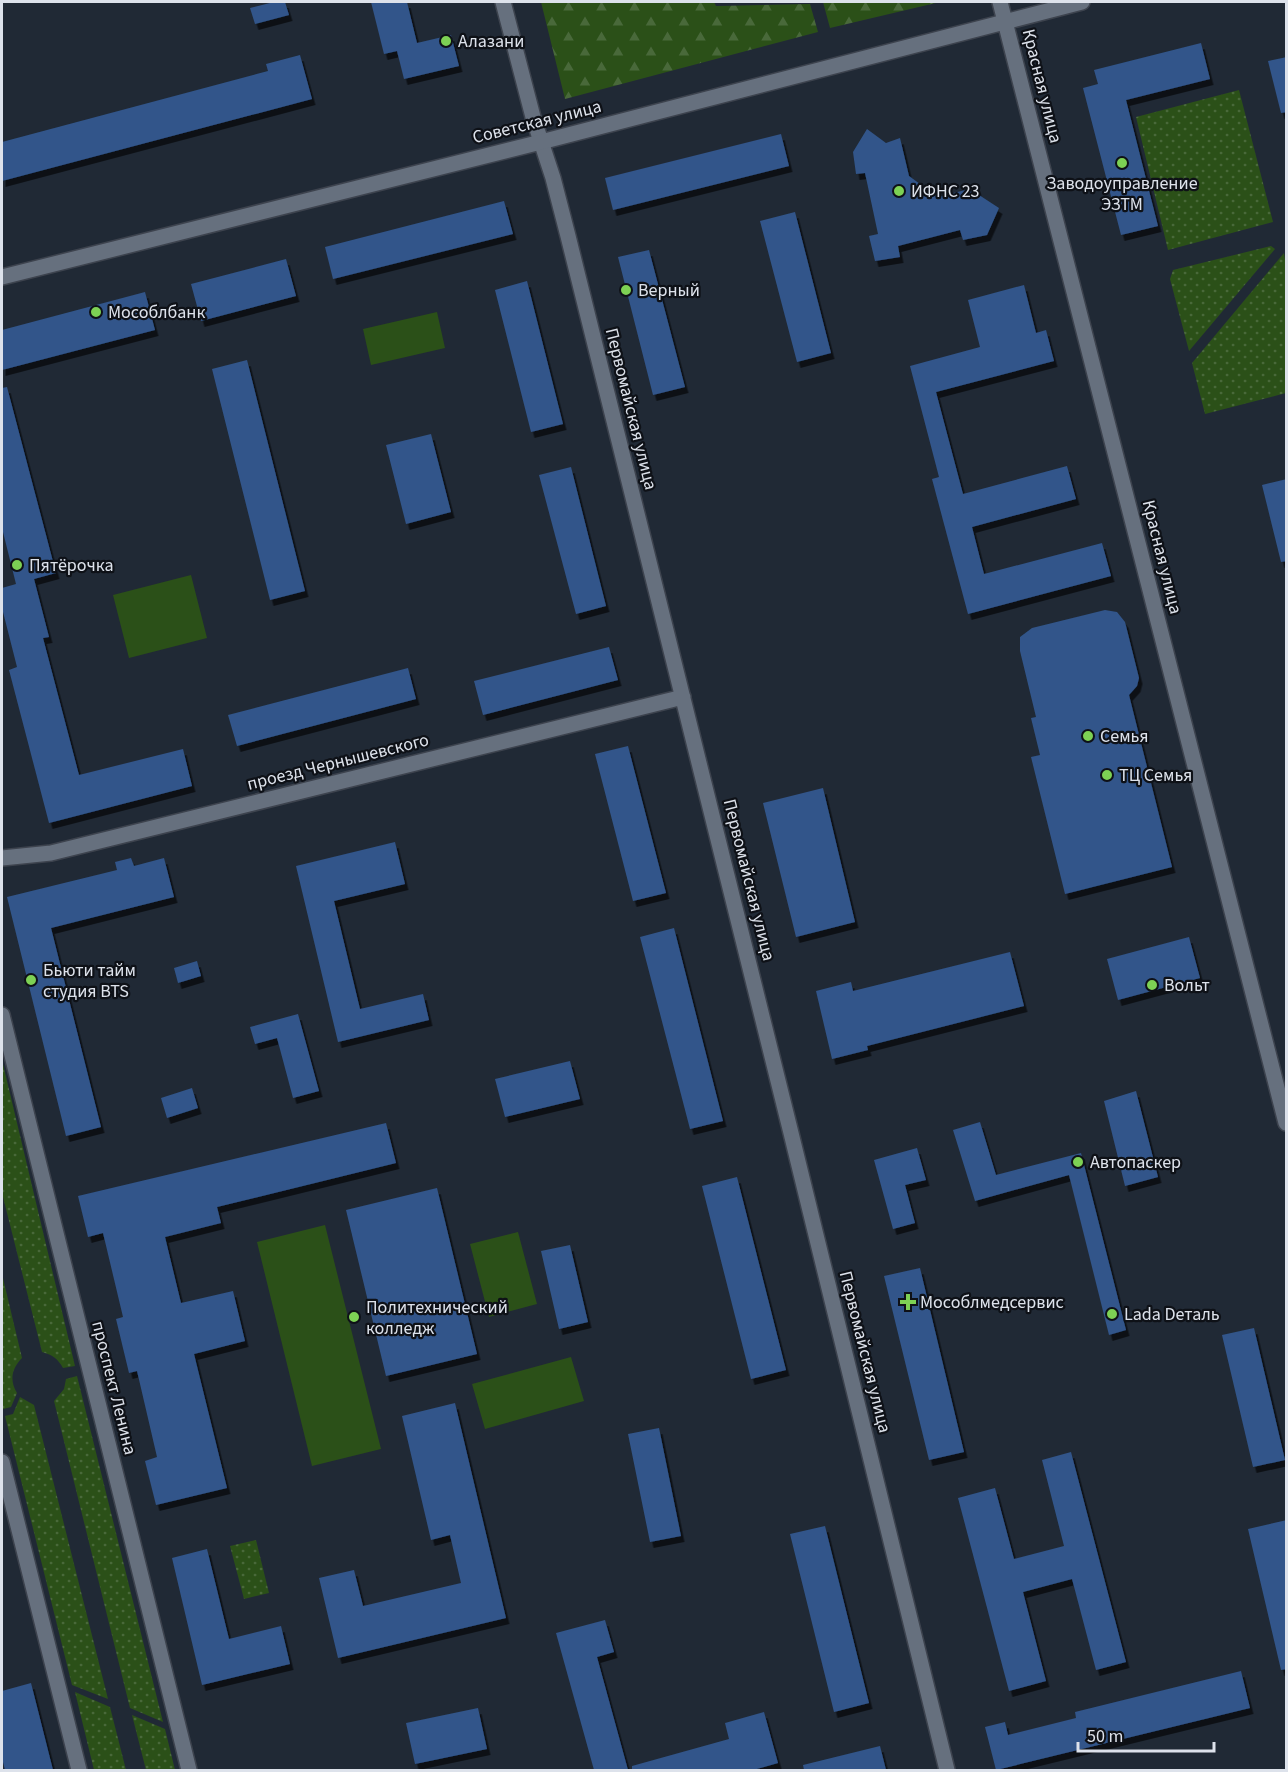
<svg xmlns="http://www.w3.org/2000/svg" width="1288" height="1772" viewBox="0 0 1288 1772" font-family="'Source Sans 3',sans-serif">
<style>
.grass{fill:url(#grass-dots)}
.forest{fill:url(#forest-firs)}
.garden{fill:#2b5018}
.building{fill:#31558a;filter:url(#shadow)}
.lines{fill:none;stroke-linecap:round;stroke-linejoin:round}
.minor-casing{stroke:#3d434e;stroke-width:18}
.tertiary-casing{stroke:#3d434e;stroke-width:18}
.secondary-casing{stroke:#3d434e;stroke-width:18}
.minor{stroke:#66707e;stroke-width:15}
.tertiary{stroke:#66707e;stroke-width:15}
.secondary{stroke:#66707e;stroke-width:15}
.poi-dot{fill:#7dd154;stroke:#0e1117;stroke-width:2}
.labels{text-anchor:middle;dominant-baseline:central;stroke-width:4.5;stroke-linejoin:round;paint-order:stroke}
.poi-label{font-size:18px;fill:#dde2eb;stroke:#0e1117;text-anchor:start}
.street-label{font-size:18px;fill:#dde2eb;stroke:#0e1117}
</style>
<defs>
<pattern id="grass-dots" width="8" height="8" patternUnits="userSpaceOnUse" patternTransform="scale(1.5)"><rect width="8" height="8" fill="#2b5018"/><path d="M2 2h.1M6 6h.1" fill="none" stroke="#49693a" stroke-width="1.8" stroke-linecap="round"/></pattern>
<pattern id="forest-firs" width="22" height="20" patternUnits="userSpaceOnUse" patternTransform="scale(1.5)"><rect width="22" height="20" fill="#2b5018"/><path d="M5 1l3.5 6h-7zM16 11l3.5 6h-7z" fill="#49693a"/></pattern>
<filter id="shadow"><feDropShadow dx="3.5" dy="6" stdDeviation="0" flood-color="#0009"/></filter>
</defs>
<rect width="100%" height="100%" fill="#202935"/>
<!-- grass -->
<path class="grass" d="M 1239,90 L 1273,222 L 1168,250 L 1136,117 Z
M 1271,246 L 1275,249 L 1189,351 L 1170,279 L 1173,270 Z
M 1284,253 L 1286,266 L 1286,393 L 1205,414 L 1192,363 Z
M 2,1060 L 75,1366 L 63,1368 C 58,1359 53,1355 42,1352 L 2,1193 Z
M 2,1274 L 22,1358 C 12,1368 9,1380 17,1393 L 11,1407 L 3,1409 L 2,1402 Z
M 77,1376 L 163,1722 L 130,1708 L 54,1401 L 64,1389 L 66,1379 Z
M 20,1397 L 34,1405 L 108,1699 L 72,1685 L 5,1416 L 13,1414 Z
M 256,1540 L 269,1593 L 244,1599 L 230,1546 Z
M 75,1692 L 110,1707 L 126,1770 L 94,1770 Z
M 132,1715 L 165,1729 L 175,1770 L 146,1770 Z"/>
<!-- forest -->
<path class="forest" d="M 541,2 L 714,2 L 716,6 L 810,4 L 818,32 L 565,99 Z
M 823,2 L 940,2 L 830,28 Z"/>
<!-- garden -->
<path class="garden" d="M 437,312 L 445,348 L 371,365 L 363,329 Z
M 191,575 L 207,638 L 129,658 L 113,595 Z
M 325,1225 L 381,1449 L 312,1466 L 257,1242 Z
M 518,1232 L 537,1304 L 489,1317 L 470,1244 Z
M 571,1357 L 584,1401 L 485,1429 L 472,1384 Z"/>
<!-- building -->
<path class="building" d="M 274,2 L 285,2 L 289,15 L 255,24 L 250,8 Z
M 371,2 L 407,2 L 417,43 L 451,35 L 459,66 L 404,79 L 397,51 L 384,54 Z
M 1201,43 L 1210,79 L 1126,100 L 1158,226 L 1121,235 L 1083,88 L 1098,84 L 1094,70 Z
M 300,55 L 312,99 L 2,181 L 2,142 L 268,71 L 266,64 Z
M 1287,57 L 1287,112 L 1281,113 L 1268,61 Z
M 867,129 L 886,143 L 900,138 L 909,176 L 938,197 L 977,187 L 979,195 L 999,208 L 987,235 L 963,240 L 960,230 L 898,246 L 900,257 L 875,261 L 869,236 L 878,234 L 865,173 L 856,174 L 853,152 Z
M 781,134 L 789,166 L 613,210 L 605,178 Z
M 504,201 L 513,234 L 333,279 L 325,247 Z
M 795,212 L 831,353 L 797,362 L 760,221 Z
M 649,250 L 685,387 L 653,395 L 618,257 Z
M 286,259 L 296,296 L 201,321 L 191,284 Z
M 527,281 L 563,424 L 531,432 L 495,290 Z
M 1024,285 L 1036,333 L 1046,330 L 1054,361 L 936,392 L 963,494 L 1067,466 L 1076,499 L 972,527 L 984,574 L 1102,543 L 1111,576 L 968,614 L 932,479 L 939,477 L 910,366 L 980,347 L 968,300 Z
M 145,292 L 155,330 L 2,370 L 2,330 Z
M 247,360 L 305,591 L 270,600 L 212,369 Z
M 7,387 L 56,573 L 34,579 L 49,637 L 43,638 L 79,775 L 183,749 L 192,786 L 49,823 L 9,670 L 17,667 L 2,608 L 2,588 L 16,584 L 2,528 L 2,388 Z
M 431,434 L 451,512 L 406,524 L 386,445 Z
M 571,467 L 606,606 L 576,614 L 539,475 Z
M 1287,479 L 1287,561 L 1281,562 L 1262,485 Z
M 1105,610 L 1117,612 L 1125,622 L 1139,678 L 1137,686 L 1129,695 L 1172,867 L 1065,894 L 1031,757 L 1040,755 L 1031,718 L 1036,717 L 1020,651 L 1020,637 L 1032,628 Z
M 609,647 L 618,680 L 483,715 L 474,681 Z
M 408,668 L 416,699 L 237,746 L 228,715 Z
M 628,746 L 666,893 L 633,901 L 595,754 Z
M 823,788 L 855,922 L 796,937 L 763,803 Z
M 395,842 L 405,884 L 334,901 L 360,1009 L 423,994 L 429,1020 L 338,1042 L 296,866 Z
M 131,858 L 134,866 L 164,858 L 174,897 L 51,928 L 101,1127 L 66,1136 L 7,897 L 117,870 L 115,862 Z
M 674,928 L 723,1121 L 690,1129 L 640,937 Z
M 1189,937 L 1200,978 L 1118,1000 L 1107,959 Z
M 1010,952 L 1024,1006 L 867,1046 L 868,1050 L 832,1059 L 816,991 L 851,982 L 853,991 Z
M 197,961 L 201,976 L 178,983 L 174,968 Z
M 298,1014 L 319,1091 L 293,1098 L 277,1038 L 255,1044 L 250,1027 Z
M 570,1061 L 580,1099 L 505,1117 L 495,1079 Z
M 192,1088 L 198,1108 L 167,1118 L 161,1098 Z
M 1136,1091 L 1158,1177 L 1125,1186 L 1104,1101 Z
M 980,1122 L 996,1175 L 1081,1153 L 1126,1330 L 1109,1335 L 1069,1175 L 975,1201 L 953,1130 Z
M 386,1123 L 396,1163 L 217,1207 L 221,1223 L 165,1237 L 181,1303 L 233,1291 L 245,1341 L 194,1354 L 227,1488 L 156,1505 L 145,1461 L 157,1457 L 137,1371 L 129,1373 L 116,1319 L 123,1317 L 103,1233 L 88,1237 L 78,1196 Z
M 917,1148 L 926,1180 L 905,1185 L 915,1223 L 893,1229 L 874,1160 Z
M 737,1177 L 786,1370 L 751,1379 L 702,1186 Z
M 437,1188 L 477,1354 L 386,1376 L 346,1210 Z
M 570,1245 L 588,1322 L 559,1329 L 541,1251 Z
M 920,1268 L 964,1452 L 929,1460 L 884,1276 Z
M 1254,1328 L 1285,1460 L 1253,1467 L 1222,1335 Z
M 455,1403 L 506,1618 L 338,1658 L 319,1578 L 354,1570 L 363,1606 L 461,1583 L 450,1535 L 431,1540 L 402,1416 Z
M 659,1428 L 681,1536 L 650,1542 L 628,1434 Z
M 1071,1452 L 1126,1662 L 1096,1670 L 1072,1579 L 1023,1592 L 1046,1681 L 1009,1691 L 958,1498 L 995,1488 L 1014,1559 L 1064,1546 L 1042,1460 Z
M 1287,1520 L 1287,1669 L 1281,1670 L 1248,1529 Z
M 825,1526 L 869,1703 L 834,1712 L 790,1534 Z
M 207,1549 L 229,1639 L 281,1626 L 290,1664 L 202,1685 L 172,1558 Z
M 605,1620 L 614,1652 L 597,1657 L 628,1770 L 594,1770 L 556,1633 Z
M 1241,1671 L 1250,1708 L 996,1770 L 985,1727 L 1005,1722 L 1008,1735 L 1076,1718 L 1075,1712 Z
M 31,1683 L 53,1770 L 5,1770 L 2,1758 L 2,1691 Z
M 478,1708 L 487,1749 L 415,1764 L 406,1723 Z
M 764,1712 L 778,1763 L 753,1770 L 632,1770 L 632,1766 L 729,1739 L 725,1723 Z
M 880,1746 L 886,1770 L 804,1770 L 803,1765 Z"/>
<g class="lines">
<!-- minor casing -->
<g class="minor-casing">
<path id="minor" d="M 2,1015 L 189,1770
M 2,1462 L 79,1770"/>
</g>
<!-- tertiary casing -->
<g class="tertiary-casing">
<path id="tertiary" d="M 503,2 L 533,117 L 553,178 L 568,236 L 791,1133 L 947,1770
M 2,858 L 51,853 L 683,697"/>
</g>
<!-- secondary casing -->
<g class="secondary-casing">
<path id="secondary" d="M 1000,2 L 1286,1123
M 2,277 L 541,142 L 1082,2"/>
</g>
<!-- minor -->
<use href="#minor" class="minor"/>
<!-- tertiary -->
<use href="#tertiary" class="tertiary"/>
<!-- secondary -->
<use href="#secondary" class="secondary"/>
</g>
<!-- markers -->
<g class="poi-dot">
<circle cx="446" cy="41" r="6"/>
<circle cx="1122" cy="163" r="6"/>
<circle cx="899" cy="191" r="6"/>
<circle cx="626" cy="290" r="6"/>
<circle cx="96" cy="312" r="6"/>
<circle cx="17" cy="565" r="6"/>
<circle cx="1088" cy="736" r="6"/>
<circle cx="1107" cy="775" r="6"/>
<circle cx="31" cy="980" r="6"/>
<circle cx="1152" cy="985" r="6"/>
<circle cx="1078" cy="1162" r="6"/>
<path d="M905 1293h6v6h6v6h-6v6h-6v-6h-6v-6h6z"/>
<circle cx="1112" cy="1314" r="6"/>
<circle cx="354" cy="1317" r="6"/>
</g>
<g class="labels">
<!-- poi labels -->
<g class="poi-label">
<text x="458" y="41">Алазани</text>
<text x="1122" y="183" text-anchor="middle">Заводоуправление<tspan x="1122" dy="21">ЭЗТМ</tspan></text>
<text x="911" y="191">ИФНС 23</text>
<text x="638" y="290">Верный</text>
<text x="108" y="312">Мособлбанк</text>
<text x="29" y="565">Пятёрочка</text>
<text x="1100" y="736">Семья</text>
<text x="1119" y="775">ТЦ Семья</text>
<text x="43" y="970">Бьюти тайм<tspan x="43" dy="21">студия BTS</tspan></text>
<text x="1164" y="985">Вольт</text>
<text x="1090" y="1162">Автопаскер</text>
<text x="920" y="1302">Мособлмедсервис</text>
<text x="366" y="1307">Политехнический<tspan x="366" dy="21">колледж</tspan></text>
<text x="1124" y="1314">Lada Dеталь</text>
</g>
<!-- street labels -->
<g class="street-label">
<text transform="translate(1042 86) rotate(76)">Красная улица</text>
<text transform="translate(537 122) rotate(-14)">Советская улица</text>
<text transform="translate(631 409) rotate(76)">Первомайская улица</text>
<text transform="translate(1162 557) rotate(76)">Красная улица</text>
<text transform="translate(338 762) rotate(-14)">проезд Чернышевского</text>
<text transform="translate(749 880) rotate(76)">Первомайская улица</text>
<text transform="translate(865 1352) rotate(76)">Первомайская улица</text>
<text transform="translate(114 1388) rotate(76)">проспект Ленина</text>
</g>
</g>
<!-- border -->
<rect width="1288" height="1772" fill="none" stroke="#dde2eb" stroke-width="6"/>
<!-- scale -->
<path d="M1078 1742v9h136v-9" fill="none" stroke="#dde2eb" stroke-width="3"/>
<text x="1087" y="1742" font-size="18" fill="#dde2eb" stroke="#0e1117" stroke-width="4.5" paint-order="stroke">50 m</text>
</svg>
